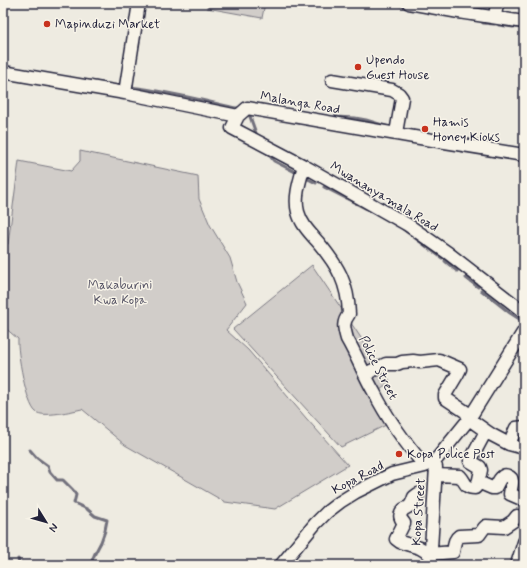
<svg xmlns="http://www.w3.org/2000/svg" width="527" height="568" viewBox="0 0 527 568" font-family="Mynerve,sans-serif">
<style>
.green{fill:#d1cdc9;stroke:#7a7882}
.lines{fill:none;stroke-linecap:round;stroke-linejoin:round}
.stream{stroke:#716f7b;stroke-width:3}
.minor-casing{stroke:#22223b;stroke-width:15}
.minor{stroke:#f7f3e8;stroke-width:12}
.poi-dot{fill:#c8321e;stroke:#f7f3e8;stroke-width:1.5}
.labels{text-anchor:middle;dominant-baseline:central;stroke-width:3;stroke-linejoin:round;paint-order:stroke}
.poi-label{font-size:13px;fill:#22223b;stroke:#f7f3e8;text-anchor:start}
.street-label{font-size:13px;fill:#22223b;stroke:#f7f3e8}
.park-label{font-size:13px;fill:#575566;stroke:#f7f3e8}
</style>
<rect width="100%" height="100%" fill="#eeebe1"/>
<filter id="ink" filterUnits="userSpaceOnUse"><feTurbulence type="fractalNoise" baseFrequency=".025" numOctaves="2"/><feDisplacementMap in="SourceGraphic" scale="8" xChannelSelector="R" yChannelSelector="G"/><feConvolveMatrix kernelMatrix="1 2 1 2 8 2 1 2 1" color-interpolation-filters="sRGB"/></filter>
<g filter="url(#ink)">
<!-- green -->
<path class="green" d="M 208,3 L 265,3 L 262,18 L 207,8 Z
M 80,151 L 198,176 L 199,199 L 210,225 L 230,258 L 237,282 L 247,303 L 226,330 L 248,350 L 306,418 L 348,465 L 275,509 L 225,502 L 125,445 L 82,409 C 73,411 43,418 36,412 C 26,404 17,352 18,339 L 3,326 L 3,244 L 8,244 L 19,161 L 71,171 L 80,161 Z
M 312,265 L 390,381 L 372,398 L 386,425 L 341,447 L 233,329 Z"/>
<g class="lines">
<!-- stream -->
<path class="stream" d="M 390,3 L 406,6
M 480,20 L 483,23 L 494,24
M 499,25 L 513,27
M 516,27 L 523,28
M 90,81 L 112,85
M 130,87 C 166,91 201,100 236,108 L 242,108
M 248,111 L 257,136
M 332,118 L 335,117 L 355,118 L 366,120 L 389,127
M 266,151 L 274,161 L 295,172
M 304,177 L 316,183
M 324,187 L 365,208 L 371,210
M 403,229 L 442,258
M 445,261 L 451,266
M 452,267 L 457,271
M 466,278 L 478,287
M 481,290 L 510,313 L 524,322
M 30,450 L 37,458 L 48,466 L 50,472 L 57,480 L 63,480 L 73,490 L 76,495 L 74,503 L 87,509 L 95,516 L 107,520 C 106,528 104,535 101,542 C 97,550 92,557 91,565
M 17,565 L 19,561 L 18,559"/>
<!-- minor casing -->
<g class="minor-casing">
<path id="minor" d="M 409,3 L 459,12 L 524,22
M 495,17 L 497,3
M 3,72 L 125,93 L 238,116
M 332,80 L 392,90 L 399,94 L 402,98 L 396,133
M 125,93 L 139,3
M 524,155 L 414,137 L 247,108 L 238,116 L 232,128 L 304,166 L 408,225 L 448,253 L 524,312
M 304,166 C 300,180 294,197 298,212 C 301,224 310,233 318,242 C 338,266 348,283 349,314 C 342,323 344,328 347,339 C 357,356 364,375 374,392 C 387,418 406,444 425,466
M 365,374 L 386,364 L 397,364 L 402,362 L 413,361 L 420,362 L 439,360 L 460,369 L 457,375 L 445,395 L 445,398 L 466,412 L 469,419 L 486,431 L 492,435 L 509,444 L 524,448
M 509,444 L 516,428 L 524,427
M 436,475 L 460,476 C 466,482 464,488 475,488 L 478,484 L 481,470 L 480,467 L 470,461 L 486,431
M 478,482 L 492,488 L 495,488 C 497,485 499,479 502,477 C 504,475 506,475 508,476 C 516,479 510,489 510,494 L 524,500
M 418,494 L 414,497 C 412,504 410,507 404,509 C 399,515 399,517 404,523 L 396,539 L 400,542 L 420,548 L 430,554 L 453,552 C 455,546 453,540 459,536 L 479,535 L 484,528 L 486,526 L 504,527 L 513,521 L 517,516
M 518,561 L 524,542
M 281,565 L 315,524 L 327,512 L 340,502 L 356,492 L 392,474 L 425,466 L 435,461 L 469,419 L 524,331
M 430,565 L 436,467"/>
</g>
<!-- minor -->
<use href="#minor" class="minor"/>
</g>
</g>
<!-- markers -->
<g class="poi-dot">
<circle cx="47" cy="24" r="4"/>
<circle cx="358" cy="67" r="4"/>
<circle cx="425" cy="129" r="4"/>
<circle cx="399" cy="454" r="4"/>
</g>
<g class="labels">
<!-- poi labels -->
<g class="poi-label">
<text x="55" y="24">Mapinduzi Market</text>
<text x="366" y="60">Upendo<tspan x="366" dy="15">Guest House</tspan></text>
<text x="433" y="122">Hamis<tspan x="433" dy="15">Honey Kioks</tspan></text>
<text x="407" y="454">Kopa Police Post</text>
</g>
<!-- street labels -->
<g class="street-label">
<text transform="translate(300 103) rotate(10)">Malanga Road</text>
<text transform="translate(384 197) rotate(31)">Mwananyamala Road</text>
<text transform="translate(378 368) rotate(63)">Police Street</text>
<text transform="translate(358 478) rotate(-28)">Kopa Road</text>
<text transform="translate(419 512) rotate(-86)">Kopa Street</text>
</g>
<!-- park labels -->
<g class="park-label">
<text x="120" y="285">Makaburini<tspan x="120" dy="15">Kwa Kopa</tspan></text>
</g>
</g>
<!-- margin -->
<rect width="527" height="568" fill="none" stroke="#f7f3e8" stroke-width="16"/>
<rect x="8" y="8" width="511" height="552" fill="none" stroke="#22223b" stroke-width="1.5" filter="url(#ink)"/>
<!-- north arrow -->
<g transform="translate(46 522) rotate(127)" stroke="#f7f3e8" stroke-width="3" paint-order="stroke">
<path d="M0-3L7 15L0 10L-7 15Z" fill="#22223b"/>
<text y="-6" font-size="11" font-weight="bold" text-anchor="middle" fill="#22223b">N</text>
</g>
</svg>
